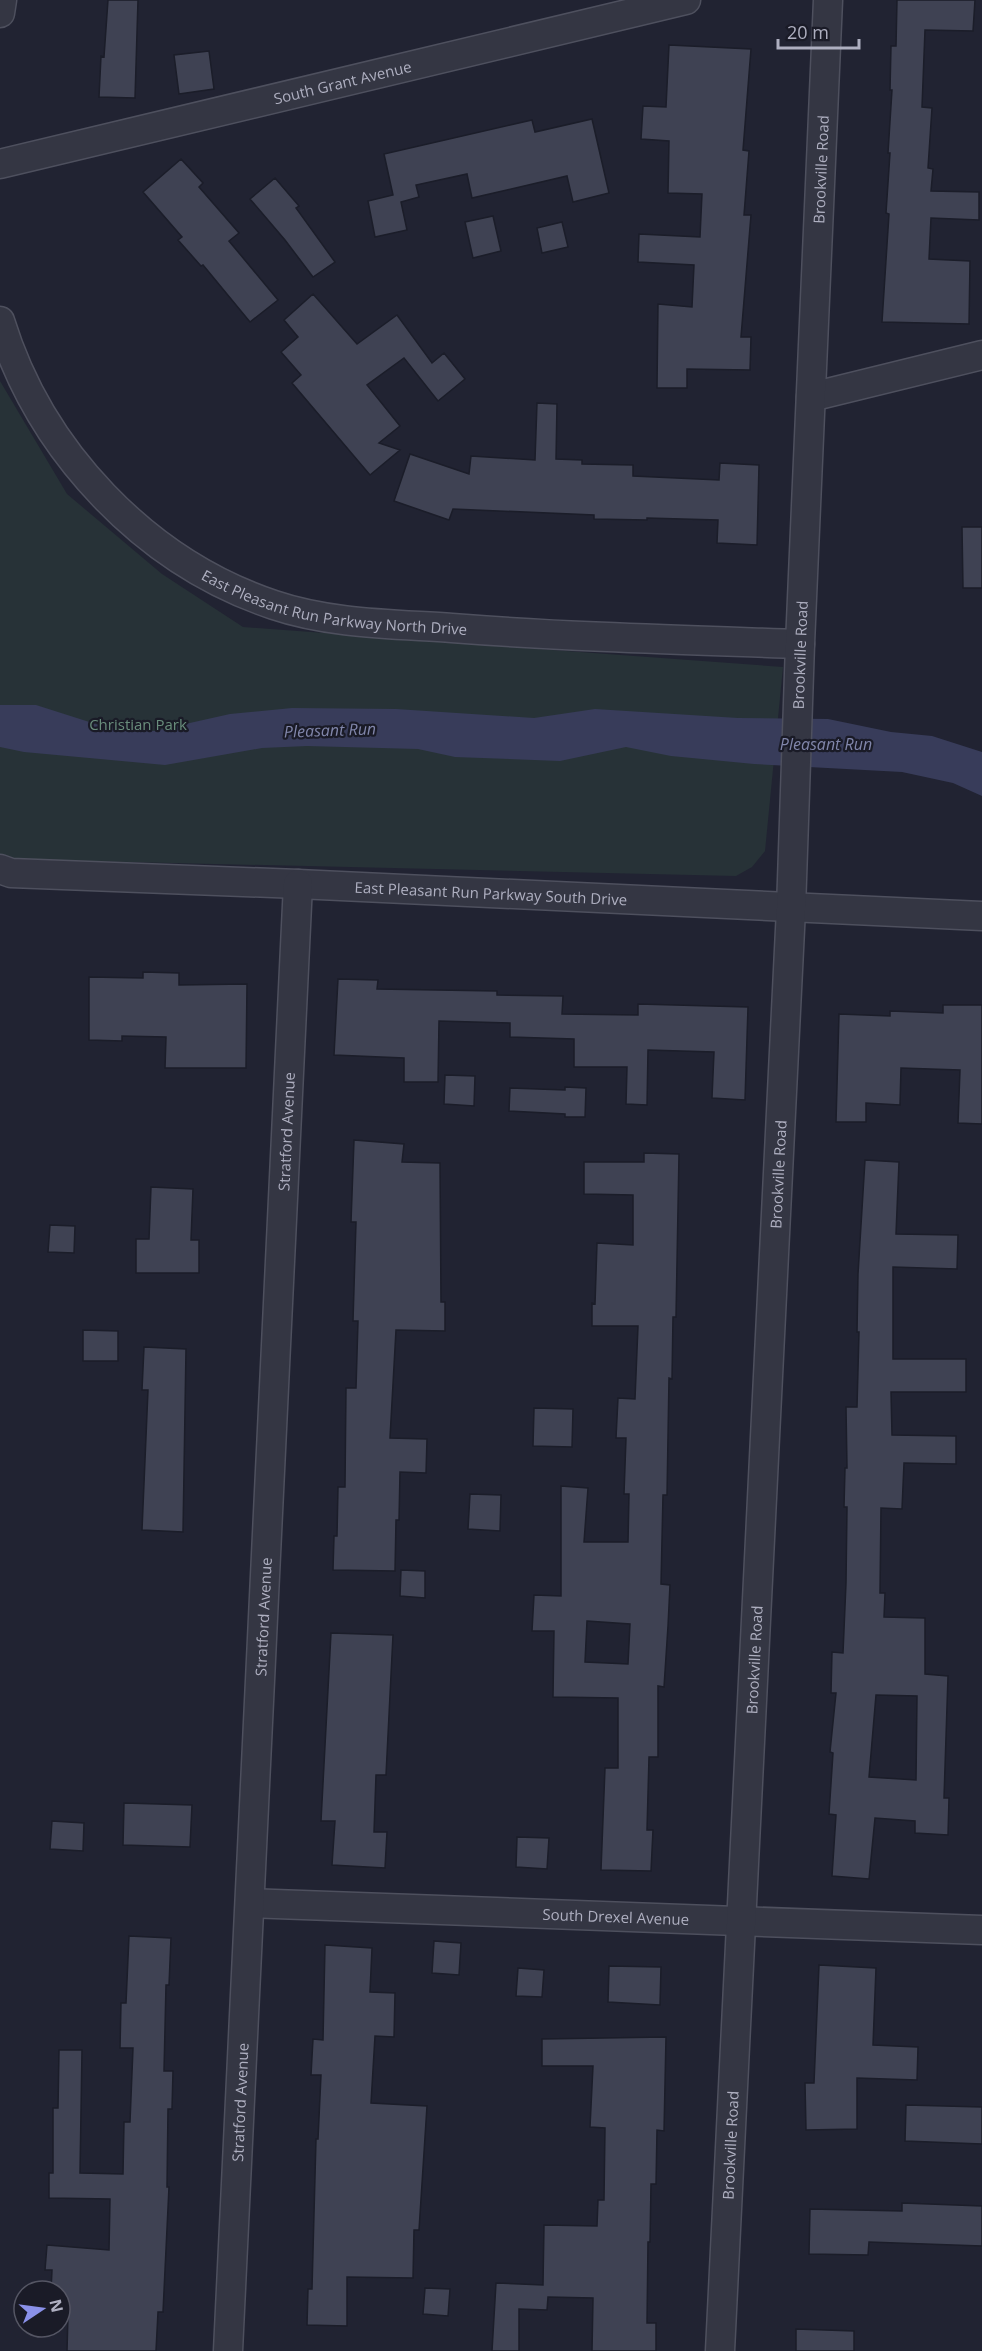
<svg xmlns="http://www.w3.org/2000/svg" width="982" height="2351" viewBox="0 0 982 2351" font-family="'Open Sans',sans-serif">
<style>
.green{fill:#273237}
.water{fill:#383c5a}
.building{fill:#3f4253;stroke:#1b1d29;stroke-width:1.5;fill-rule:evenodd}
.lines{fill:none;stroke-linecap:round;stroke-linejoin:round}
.minor-casing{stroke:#4e505e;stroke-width:31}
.minor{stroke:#343643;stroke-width:28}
.labels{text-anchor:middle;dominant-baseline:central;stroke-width:4.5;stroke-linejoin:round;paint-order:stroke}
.street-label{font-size:15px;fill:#aeafc0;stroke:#1a1b27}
.park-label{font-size:15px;fill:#698d7c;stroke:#1a1b27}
.water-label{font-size:16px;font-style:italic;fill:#8186aa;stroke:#1a1b27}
</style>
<rect width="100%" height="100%" fill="#212332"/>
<!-- green -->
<path class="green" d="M 0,381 L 67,494 L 162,574 L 243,627 L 783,667 L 765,851 L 752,867 L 736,876 L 0,859 Z"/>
<!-- water -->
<path class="water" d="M 0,705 L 36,705 L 105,727 L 154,731 L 230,714 L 292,708 L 396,709 L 534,718 L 595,709 L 738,718 L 828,719 L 891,732 L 932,736 L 982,752 L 982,796 L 953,783 L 902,772 L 754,764 L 671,756 L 626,747 L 560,761 L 455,757 L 418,749 L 307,746 L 262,748 L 165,765 L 24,752 L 0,747 Z"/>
<!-- building -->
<path class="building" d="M 108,0 L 138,0 L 135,98 L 99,97 L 101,56 L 104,57 Z
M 897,0 L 975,0 L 973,31 L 925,30 L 922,107 L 932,108 L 928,168 L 933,169 L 931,191 L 979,192 L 979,220 L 931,218 L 929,259 L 970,261 L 969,324 L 882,322 L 889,214 L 886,213 L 890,153 L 888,153 L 892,90 L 890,90 L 891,46 L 896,46 Z
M 669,45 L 751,49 L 743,150 L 749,151 L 744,215 L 751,215 L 741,337 L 751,337 L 750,370 L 687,369 L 687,388 L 657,388 L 658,304 L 692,307 L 694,265 L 638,262 L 639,234 L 700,237 L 702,194 L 668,193 L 669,141 L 641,139 L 643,106 L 666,107 Z
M 209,51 L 214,89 L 179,94 L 174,55 Z
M 592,119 L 609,193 L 573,202 L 567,176 L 472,198 L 467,174 L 416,185 L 419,197 L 401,202 L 407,230 L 375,237 L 368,201 L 393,195 L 384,154 L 532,120 L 535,132 Z
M 181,159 L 203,183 L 199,187 L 239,233 L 229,241 L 278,300 L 250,322 L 203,265 L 201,266 L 178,240 L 182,237 L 143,192 Z
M 275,178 L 299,206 L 296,208 L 335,262 L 313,277 L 285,240 L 250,199 Z
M 493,216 L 501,251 L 473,258 L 465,222 Z
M 562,222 L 568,247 L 542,253 L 537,228 Z
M 313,294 L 357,344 L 397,315 L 432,363 L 444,353 L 465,379 L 438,401 L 404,358 L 367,385 L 400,426 L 379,443 L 400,450 L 370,475 L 292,383 L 301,375 L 281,352 L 298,337 L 284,320 Z
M 537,403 L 557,404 L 556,459 L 582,460 L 582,464 L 633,465 L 633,476 L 719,480 L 720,463 L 759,465 L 757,545 L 717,543 L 718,520 L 647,518 L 647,520 L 594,519 L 594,515 L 453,509 L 449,520 L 394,501 L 410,454 L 469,474 L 471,456 L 535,460 Z
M 962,527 L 982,527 L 982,588 L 963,588 Z
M 143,972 L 179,973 L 179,985 L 247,984 L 246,1068 L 165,1068 L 166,1037 L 122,1036 L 122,1041 L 89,1040 L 89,977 L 143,978 Z
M 338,979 L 378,980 L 377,989 L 497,991 L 497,995 L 563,996 L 562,1014 L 638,1015 L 638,1004 L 748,1007 L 745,1100 L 712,1098 L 714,1052 L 648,1050 L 647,1105 L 626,1104 L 627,1067 L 574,1067 L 574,1039 L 510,1037 L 510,1023 L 439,1021 L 438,1082 L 404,1082 L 404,1058 L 334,1055 Z
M 943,1005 L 982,1005 L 982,1124 L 958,1123 L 960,1070 L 901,1068 L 900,1105 L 866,1103 L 866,1122 L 836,1122 L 839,1014 L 890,1016 L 890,1011 L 943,1013 Z
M 445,1075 L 475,1076 L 474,1106 L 444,1104 Z
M 565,1087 L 586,1088 L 585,1117 L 565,1117 L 565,1114 L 509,1111 L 510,1088 L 565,1090 Z
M 354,1140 L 404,1144 L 402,1162 L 440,1163 L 441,1302 L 445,1302 L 445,1331 L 396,1330 L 390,1438 L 427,1439 L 426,1473 L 400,1472 L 399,1520 L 396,1520 L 395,1571 L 333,1570 L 334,1536 L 337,1536 L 338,1487 L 345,1487 L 346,1388 L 356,1388 L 358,1321 L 353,1321 L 356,1222 L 351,1222 Z
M 644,1153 L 679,1154 L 676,1317 L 673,1317 L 672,1379 L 669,1378 L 667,1495 L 663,1495 L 661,1584 L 670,1585 L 668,1626 L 664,1687 L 658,1686 L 658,1757 L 649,1757 L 647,1830 L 653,1830 L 651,1871 L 601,1870 L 605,1768 L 618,1768 L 618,1698 L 553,1697 L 554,1631 L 532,1631 L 534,1595 L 561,1596 L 561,1486 L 588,1488 L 584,1542 L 628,1542 L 629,1494 L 624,1494 L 626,1438 L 616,1438 L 618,1398 L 635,1399 L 638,1326 L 592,1326 L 592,1303 L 595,1304 L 597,1243 L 633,1245 L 633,1195 L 584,1194 L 584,1162 L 644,1162 ZM 587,1621 L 630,1624 L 628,1664 L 585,1662 Z
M 865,1160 L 899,1162 L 896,1234 L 958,1235 L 957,1269 L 893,1267 L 893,1359 L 966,1359 L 966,1392 L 891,1392 L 892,1435 L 956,1436 L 956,1464 L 904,1463 L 902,1509 L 881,1508 L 880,1593 L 885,1593 L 884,1617 L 925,1618 L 925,1674 L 948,1676 L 944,1798 L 949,1798 L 948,1835 L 915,1833 L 915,1821 L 875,1818 L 869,1879 L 832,1876 L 836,1815 L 829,1814 L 833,1753 L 830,1752 L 836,1693 L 831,1693 L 832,1652 L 843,1653 L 846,1583 L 847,1507 L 844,1507 L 845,1468 L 847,1468 L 846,1407 L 857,1407 L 859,1332 L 857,1332 L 858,1274 ZM 876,1695 L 917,1696 L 916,1780 L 869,1777 Z
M 151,1187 L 193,1189 L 191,1240 L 199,1240 L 199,1273 L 136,1273 L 136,1239 L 149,1239 Z
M 50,1225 L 75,1226 L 74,1253 L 48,1252 Z
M 83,1330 L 118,1331 L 118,1361 L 83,1361 Z
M 144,1347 L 186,1349 L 183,1532 L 142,1530 L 148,1390 L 142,1390 Z
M 534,1408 L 573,1409 L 572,1447 L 533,1446 Z
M 470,1494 L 501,1495 L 500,1531 L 468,1529 Z
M 401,1570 L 425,1571 L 425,1598 L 400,1596 Z
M 331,1633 L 393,1635 L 386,1775 L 376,1775 L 374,1832 L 387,1832 L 385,1868 L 332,1865 L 335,1821 L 321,1821 Z
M 124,1803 L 192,1805 L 190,1847 L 123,1845 Z
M 52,1821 L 84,1823 L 83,1851 L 50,1849 Z
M 517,1837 L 549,1838 L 547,1869 L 516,1867 Z
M 129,1936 L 171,1938 L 169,1985 L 166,1985 L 164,2071 L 173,2071 L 172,2109 L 168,2109 L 167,2187 L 169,2187 L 163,2312 L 158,2312 L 156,2351 L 67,2351 L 68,2315 L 60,2314 L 60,2291 L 51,2291 L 52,2270 L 45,2270 L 47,2245 L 109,2250 L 110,2199 L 49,2198 L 49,2173 L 53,2173 L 53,2108 L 58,2108 L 59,2050 L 82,2050 L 80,2173 L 123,2174 L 124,2122 L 130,2122 L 133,2048 L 120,2048 L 121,2003 L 126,2003 Z
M 434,1941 L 461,1943 L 459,1975 L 432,1973 Z
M 325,1945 L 372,1948 L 370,1992 L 395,1993 L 394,2037 L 375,2036 L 371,2103 L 427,2106 L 419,2230 L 414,2230 L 413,2278 L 347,2277 L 347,2326 L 307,2325 L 308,2289 L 312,2289 L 316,2139 L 318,2139 L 321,2075 L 311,2075 L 313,2039 L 323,2040 Z
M 819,1965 L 876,1968 L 873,2045 L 918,2047 L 917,2080 L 857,2078 L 857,2129 L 806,2130 L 805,2083 L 814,2083 Z
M 609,1966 L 661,1967 L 660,2005 L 608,2002 Z
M 518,1968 L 544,1970 L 542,1997 L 516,1996 Z
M 666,2037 L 664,2131 L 657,2130 L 656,2184 L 651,2184 L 650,2242 L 648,2242 L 647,2323 L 656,2323 L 656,2351 L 592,2351 L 593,2298 L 548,2297 L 547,2310 L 519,2309 L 519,2351 L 492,2351 L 496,2283 L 543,2285 L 544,2225 L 597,2226 L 598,2200 L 604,2200 L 605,2128 L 590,2127 L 593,2066 L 542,2066 L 542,2039 Z
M 906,2105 L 982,2107 L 982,2144 L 905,2141 Z
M 902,2203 L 982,2206 L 982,2246 L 869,2242 L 868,2255 L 809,2254 L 810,2209 L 902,2211 Z
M 425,2288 L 450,2289 L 448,2316 L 423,2314 Z
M 796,2329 L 854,2331 L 854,2351 L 796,2351 Z"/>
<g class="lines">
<!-- minor casing -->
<g class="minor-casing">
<g id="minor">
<path d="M 0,13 L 2,0"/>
<path id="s1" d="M 0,164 L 686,0"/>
<path id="s2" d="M 0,321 C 40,451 145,562 274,605 C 330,624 394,624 452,628 C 567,637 683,640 800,644"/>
<path d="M 811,397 L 982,355"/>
<path id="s3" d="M 0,869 L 11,873 L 298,884 L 982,916"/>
<path id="s4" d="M 250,1903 L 982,1930"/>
<path id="s5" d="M 228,2351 L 298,884"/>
<path id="s6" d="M 720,2351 L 791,909 L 800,644 L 828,0"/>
</g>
</g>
<!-- minor -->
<use href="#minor" class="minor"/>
</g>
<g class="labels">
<!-- street labels -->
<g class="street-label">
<text stroke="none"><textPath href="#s1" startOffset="352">South Grant Avenue</textPath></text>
<text stroke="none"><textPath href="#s6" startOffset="2184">Brookville Road</textPath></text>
<text stroke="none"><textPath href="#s2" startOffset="468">East Pleasant Run Parkway North Drive</textPath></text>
<text stroke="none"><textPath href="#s6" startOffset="1698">Brookville Road</textPath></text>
<text stroke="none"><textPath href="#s3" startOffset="492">East Pleasant Run Parkway South Drive</textPath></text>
<text stroke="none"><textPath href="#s5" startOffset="1221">Stratford Avenue</textPath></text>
<text stroke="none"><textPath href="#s6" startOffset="1178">Brookville Road</textPath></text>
<text stroke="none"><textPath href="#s5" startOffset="735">Stratford Avenue</textPath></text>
<text stroke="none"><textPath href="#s6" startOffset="692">Brookville Road</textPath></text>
<text stroke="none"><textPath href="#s4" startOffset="366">South Drexel Avenue</textPath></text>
<text stroke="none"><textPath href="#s5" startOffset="249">Stratford Avenue</textPath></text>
<text stroke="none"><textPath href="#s6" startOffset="206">Brookville Road</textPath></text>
</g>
<!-- park labels -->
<g class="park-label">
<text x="138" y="724">Christian Park</text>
</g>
<!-- water labels -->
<g class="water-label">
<text transform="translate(330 730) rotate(-2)">Pleasant Run</text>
<text x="826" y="744">Pleasant Run</text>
</g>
</g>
<!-- north arrow -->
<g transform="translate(42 2309) rotate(77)"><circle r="28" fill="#1a1b27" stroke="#555664" stroke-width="1.5"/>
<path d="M0-4.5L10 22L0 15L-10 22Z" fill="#8a91e9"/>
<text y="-9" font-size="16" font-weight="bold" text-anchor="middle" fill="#aeafc0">N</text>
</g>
<!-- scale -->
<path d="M778 39v9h81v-9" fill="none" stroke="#aeafc0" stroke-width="3"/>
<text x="787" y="39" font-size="18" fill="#aeafc0" stroke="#1a1b27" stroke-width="4.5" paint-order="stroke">20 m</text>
</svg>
